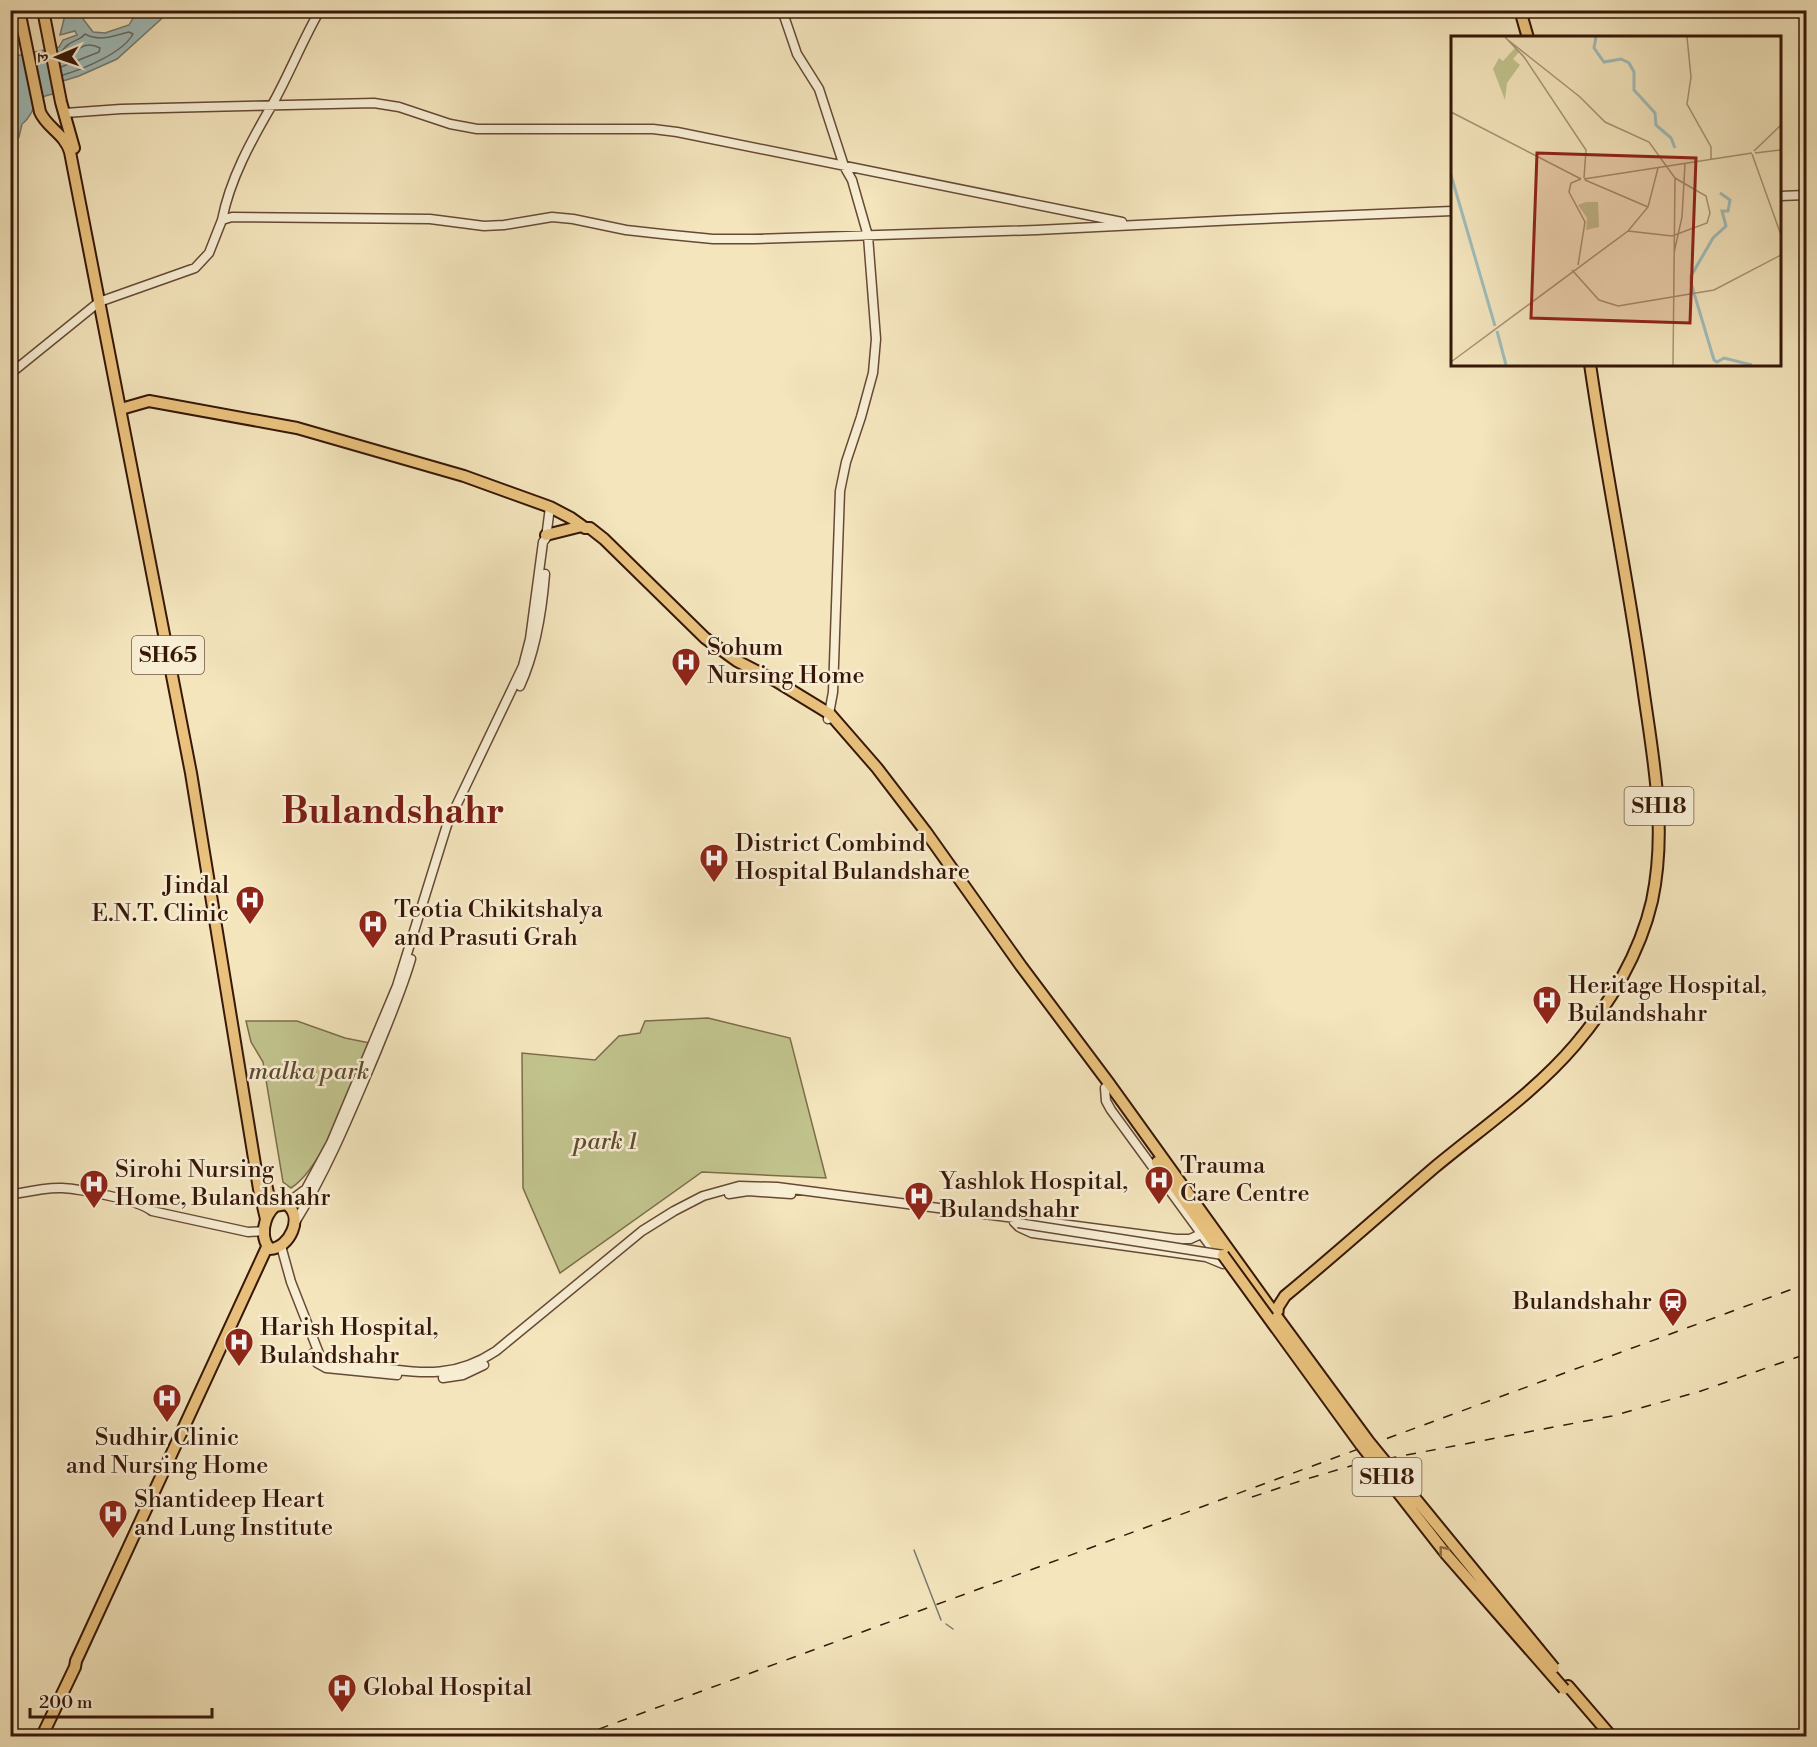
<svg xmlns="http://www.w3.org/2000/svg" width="1817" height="1747" viewBox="0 0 1817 1747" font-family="'Libre Bodoni','Noto Serif Devanagari',serif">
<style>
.green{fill:#c1c38d;stroke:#7c6d4a;stroke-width:1.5}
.water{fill:#9fbdbb;stroke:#757b73;stroke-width:1.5}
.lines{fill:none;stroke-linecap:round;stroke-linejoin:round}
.shore{stroke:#6a6a62;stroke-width:1.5}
.stream{stroke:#757b73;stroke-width:1.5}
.minor-casing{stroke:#664a35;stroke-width:11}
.major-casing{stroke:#361708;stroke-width:14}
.minor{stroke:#f8eed4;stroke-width:8}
.major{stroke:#eac27e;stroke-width:10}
.rail{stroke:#361708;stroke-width:1.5;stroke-dasharray:10 10;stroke-linecap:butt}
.minor-bridge-casing{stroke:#664a35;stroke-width:11;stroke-linecap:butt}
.major-bridge-casing{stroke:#361708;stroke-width:14;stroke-linecap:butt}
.minor-bridge{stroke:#f8eed4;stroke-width:8}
.major-bridge{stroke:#eac27e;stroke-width:10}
.oneway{stroke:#906c43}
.labels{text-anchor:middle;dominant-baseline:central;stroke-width:5;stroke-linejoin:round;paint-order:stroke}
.shield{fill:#f8eed4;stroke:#705845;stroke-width:1.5}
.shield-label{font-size:22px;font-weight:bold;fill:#361708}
.poi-label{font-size:24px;fill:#361708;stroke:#f8eed4;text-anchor:start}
.park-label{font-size:24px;font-style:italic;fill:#604b30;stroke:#f8eed4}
.town-label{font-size:36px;font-weight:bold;fill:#7a1f14;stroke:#f8eed4}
.inset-river{fill:none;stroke:#9fbdbb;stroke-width:3}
.inset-road{fill:none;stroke:#a89375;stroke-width:1.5}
.view{fill:#8f2418;fill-opacity:0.15;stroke:#8f2418;stroke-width:3}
.inset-edge{fill:none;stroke:#361708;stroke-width:3}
</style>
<rect width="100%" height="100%" fill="#f4e5bd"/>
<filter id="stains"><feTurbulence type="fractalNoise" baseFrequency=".00333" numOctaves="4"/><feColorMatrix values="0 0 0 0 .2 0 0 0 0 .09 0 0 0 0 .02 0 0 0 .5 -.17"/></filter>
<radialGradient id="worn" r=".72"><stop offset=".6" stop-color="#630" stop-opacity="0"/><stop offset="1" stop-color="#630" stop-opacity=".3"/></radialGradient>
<!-- green -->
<path class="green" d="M 708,1018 L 790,1038 L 826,1178 L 702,1172 L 560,1273 L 523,1188 L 522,1053 L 595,1060 L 619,1036 L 640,1033 L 645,1021 Z
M 246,1021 L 297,1021 L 345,1038 L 370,1043 C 353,1082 325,1166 291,1188 L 283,1182 L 263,1062 L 251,1042 Z"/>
<!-- water -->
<path class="water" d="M 66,11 L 77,11 L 93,32 L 105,33 L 129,25 L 137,11 L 170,11 L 117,59 L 79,76 L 53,84 L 55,94 C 32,95 36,114 22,124 L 19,137 L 11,146 L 10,57 L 59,47 L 63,40 L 77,35 L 75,31 L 60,35 Z"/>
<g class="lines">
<!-- shore -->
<path class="shore" d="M 58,53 C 64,51 64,47 69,44 C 75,40 80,40 85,34 C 100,42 113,36 129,32 L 133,34 C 123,53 83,69 63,75
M 60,60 C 76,56 81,38 100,48 L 99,52 L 61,67"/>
<!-- stream -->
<path class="stream" d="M 914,1550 L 941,1620
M 946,1624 L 953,1629"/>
<!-- minor casing -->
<g class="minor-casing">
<path id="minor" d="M 782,10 L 797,54 L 819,89 L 844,166 L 852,180 L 868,236 L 876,339 L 873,373 L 861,417 L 846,462 L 840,491 L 833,692 L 828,719
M 65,113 L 121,109 L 374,103 L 399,107 L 450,124 L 477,129 L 653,129 L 677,132 L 1122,222
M 1780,196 L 1806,195
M 222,220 C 230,179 251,141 272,105 C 289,75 302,41 320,10
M 10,374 L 99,302 L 195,268 L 209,253 L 222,220 L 232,217 L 430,219 L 484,226 L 504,225 L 552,217 L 573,219 L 626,230 L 662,234 L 713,239 L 753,239 L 1037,230 L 1237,220 L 1452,211
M 520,686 C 536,651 542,612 545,574
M 1105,1088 L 1106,1101 L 1111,1110 L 1219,1258
M 729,1194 L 748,1191 L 791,1194
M 10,1195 C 26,1192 46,1187 62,1188 C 80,1189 139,1200 152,1211 L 248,1232 L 265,1231
M 286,1204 L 306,1189 L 331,1143 L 397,986 L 447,825 L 523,666 L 530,639 L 543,542 L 546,538 L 550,507
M 1014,1222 L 1019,1227 L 1032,1233 L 1206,1257 L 1223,1264
M 294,1224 C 328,1169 352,1109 377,1050 C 389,1020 402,990 411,959
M 281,1246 L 291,1282 L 320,1356 L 324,1361 C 335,1366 352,1365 365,1366 C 417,1372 450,1381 496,1351 L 642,1231 L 674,1211 L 703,1196 L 739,1186 L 777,1187 L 1176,1239 L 1190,1239 L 1201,1234
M 313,1353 L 317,1363 L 326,1368 L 397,1375
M 443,1378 L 463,1375 L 484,1365"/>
</g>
<!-- major casing -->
<g class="major-casing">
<path id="major" d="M 19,10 L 40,112 C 47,128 65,134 70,152 L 191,773 L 259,1189 L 266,1219
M 43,10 L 61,102 L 74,148
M 1520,10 L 1528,38
M 121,409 L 149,401 L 297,428 L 464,476 L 550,507 L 571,518 L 585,528 L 590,528 L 604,539 L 705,638 L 737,661 L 776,681 L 830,714 L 877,768 L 926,832 L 1021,966 L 1108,1082 L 1277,1317
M 546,535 L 582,526
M 1157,1162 L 1223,1255
M 264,1175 L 268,1193 L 275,1206
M 286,1204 C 305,1216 289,1249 270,1249 C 259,1237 264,1216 275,1206 Z
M 1277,1317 L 1278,1307 L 1285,1296 C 1336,1254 1385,1210 1435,1167 C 1482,1128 1535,1092 1575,1045 C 1610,1004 1640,953 1652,901 C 1667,830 1654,764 1644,694 C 1629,584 1606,475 1590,364
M 1568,1686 L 1611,1736
M 42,1736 L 75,1667 L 76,1661 L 267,1247"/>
</g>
<!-- minor -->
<use href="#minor" class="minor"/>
<!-- major -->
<use href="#major" class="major"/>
<!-- rail -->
<path class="rail" d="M 1252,1497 L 1303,1480 L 1354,1465 L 1612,1416 L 1701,1391 L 1806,1354
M 580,1736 L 1806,1284"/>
<!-- minor-bridge casing -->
<g class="minor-bridge-casing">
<path id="minor-bridge" d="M 1018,1223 L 1223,1255"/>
</g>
<!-- major-bridge casing -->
<g class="major-bridge-casing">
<path id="major-bridge" d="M 1223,1255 L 1361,1445 L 1446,1554 L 1564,1689
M 1277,1317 L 1369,1442 L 1554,1668"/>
</g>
<!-- minor-bridge -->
<use href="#minor-bridge" class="minor-bridge"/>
<!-- major-bridge -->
<use href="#major-bridge" class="major-bridge"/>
</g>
<!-- one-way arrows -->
<defs><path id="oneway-chevron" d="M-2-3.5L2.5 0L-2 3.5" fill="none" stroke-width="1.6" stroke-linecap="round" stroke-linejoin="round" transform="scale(1.5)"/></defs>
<use class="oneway" href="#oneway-chevron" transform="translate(1443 1550) rotate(-129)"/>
<!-- icons -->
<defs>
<g id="hospital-pin" transform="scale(1.5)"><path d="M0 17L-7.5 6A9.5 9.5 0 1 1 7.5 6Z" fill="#8f2418" stroke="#f8eed4"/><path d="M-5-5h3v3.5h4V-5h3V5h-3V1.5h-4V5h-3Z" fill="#fff"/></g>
<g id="station-pin" transform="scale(1.5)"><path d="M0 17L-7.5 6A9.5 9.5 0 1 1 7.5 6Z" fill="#8f2418" stroke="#f8eed4"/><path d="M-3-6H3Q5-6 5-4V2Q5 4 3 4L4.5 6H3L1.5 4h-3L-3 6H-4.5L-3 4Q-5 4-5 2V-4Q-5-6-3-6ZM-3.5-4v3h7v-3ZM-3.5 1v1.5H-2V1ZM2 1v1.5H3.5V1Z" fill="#fff"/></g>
</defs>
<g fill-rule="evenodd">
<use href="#hospital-pin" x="686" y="662"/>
<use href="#hospital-pin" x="714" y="858"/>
<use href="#hospital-pin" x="250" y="900"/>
<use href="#hospital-pin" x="373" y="924"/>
<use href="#hospital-pin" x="1547" y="1000"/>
<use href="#hospital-pin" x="1159" y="1180"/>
<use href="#hospital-pin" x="94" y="1184"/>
<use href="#hospital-pin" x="919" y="1196"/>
<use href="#station-pin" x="1673" y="1302"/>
<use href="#hospital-pin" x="239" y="1342"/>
<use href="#hospital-pin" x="167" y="1398"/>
<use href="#hospital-pin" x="113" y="1514"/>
<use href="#hospital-pin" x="342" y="1688"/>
</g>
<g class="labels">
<!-- shield labels -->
<g class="shield">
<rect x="132" y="636" width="72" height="38" rx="4.5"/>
<rect x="1624.5" y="787" width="69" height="38" rx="4.5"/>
<rect x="1352.5" y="1458" width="69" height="38" rx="4.5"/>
</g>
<g class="shield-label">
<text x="168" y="655">SH65</text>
<text x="1659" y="806">SH18</text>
<text x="1387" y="1477">SH18</text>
</g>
<!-- poi labels -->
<g class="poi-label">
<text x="707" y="648">Sohum<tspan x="707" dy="28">Nursing Home</tspan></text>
<text x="735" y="844">District Combind<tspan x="735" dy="28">Hospital Bulandshare</tspan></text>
<text x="229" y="886" text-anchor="end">Jindal<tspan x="229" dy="28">E.N.T. Clinic</tspan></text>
<text x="394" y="910">Teotia Chikitshalya<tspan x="394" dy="28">and Prasuti Grah</tspan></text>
<text x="1568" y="986">Heritage Hospital,<tspan x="1568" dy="28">Bulandshahr</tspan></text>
<text x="1180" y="1166">Trauma<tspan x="1180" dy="28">Care Centre</tspan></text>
<text x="115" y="1170">Sirohi Nursing<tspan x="115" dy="28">Home, Bulandshahr</tspan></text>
<text x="940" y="1182">Yashlok Hospital,<tspan x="940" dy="28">Bulandshahr</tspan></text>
<text x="1652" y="1302" text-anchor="end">Bulandshahr</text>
<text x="260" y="1328">Harish Hospital,<tspan x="260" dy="28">Bulandshahr</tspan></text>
<text x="167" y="1438" text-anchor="middle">Sudhir Clinic<tspan x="167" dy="28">and Nursing Home</tspan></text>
<text x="134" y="1500">Shantideep Heart<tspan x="134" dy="28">and Lung Institute</tspan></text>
<text x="363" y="1688">Global Hospital</text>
</g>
<!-- park labels -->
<g class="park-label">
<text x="309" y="1072">malka park</text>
<text x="605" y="1142">park 1</text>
</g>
<!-- town labels -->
<g class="town-label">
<text x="393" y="812">Bulandshahr</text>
</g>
</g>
<!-- overview -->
<g transform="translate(1451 36)">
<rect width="330" height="330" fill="#f4e5bd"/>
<path d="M 64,12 L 68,16 L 62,23 L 69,29 L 56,47 L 54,64 L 42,33 L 48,22 L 52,25 ZM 135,166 L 147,166 L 148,191 L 135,194 L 136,182 L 127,169 Z" fill="#c1c38d"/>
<path class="inset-river" d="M 145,1 L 143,12 L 153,26 L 170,23 L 178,27 L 183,36 L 183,54 L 204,77 L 205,89 L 220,102 L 224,112M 0,139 L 44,290M 269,157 L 279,164 L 277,175 L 271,175 L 275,190 L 262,202 L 240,240 L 240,247 L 263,324 L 266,326 L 273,322 L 301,329M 46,295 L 55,329"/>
<path class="inset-road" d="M 54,1 L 73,21 L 135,114 L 133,142M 236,1 L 240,41 L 236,68 L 260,111 L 260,124M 57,4 L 129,61 L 154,86 L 198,106 L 224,142 L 222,329M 0,76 L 130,143M 303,115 L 330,89M 304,117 L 330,114M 301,118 L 330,199M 133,143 L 301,117M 134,144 L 197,171M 177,195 L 221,200 L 256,187 L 259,177 L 255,160 L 224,142M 223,217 L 231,181 L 234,128M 127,229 L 134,186 L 118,156 L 120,147 L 130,143M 121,234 L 148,264 L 167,270 L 263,254 L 330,219M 0,326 L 177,195 L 197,171 L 207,132"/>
<path class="view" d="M 86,117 L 245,122 L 239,287 L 80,282 Z"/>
<rect width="330" height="330" class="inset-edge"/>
</g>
<!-- margin -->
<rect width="1817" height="1747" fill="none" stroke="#f4e5bd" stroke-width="36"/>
<rect x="12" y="12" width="1793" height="1723" fill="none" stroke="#361708" stroke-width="3"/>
<rect x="18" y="18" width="1781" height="1711" fill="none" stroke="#361708" stroke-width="1.5"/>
<!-- north arrow -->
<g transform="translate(57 57) rotate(268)" stroke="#f8eed4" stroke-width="4.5" paint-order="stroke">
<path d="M0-4.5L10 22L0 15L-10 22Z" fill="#361708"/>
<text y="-9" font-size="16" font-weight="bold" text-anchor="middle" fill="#361708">उ</text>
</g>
<!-- scale -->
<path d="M30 1708v9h182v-9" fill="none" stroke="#361708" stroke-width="3"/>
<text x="39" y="1708" font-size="18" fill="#361708" stroke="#f8eed4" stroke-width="4.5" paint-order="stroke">200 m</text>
<rect width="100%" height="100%" filter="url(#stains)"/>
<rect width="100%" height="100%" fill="url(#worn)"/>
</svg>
